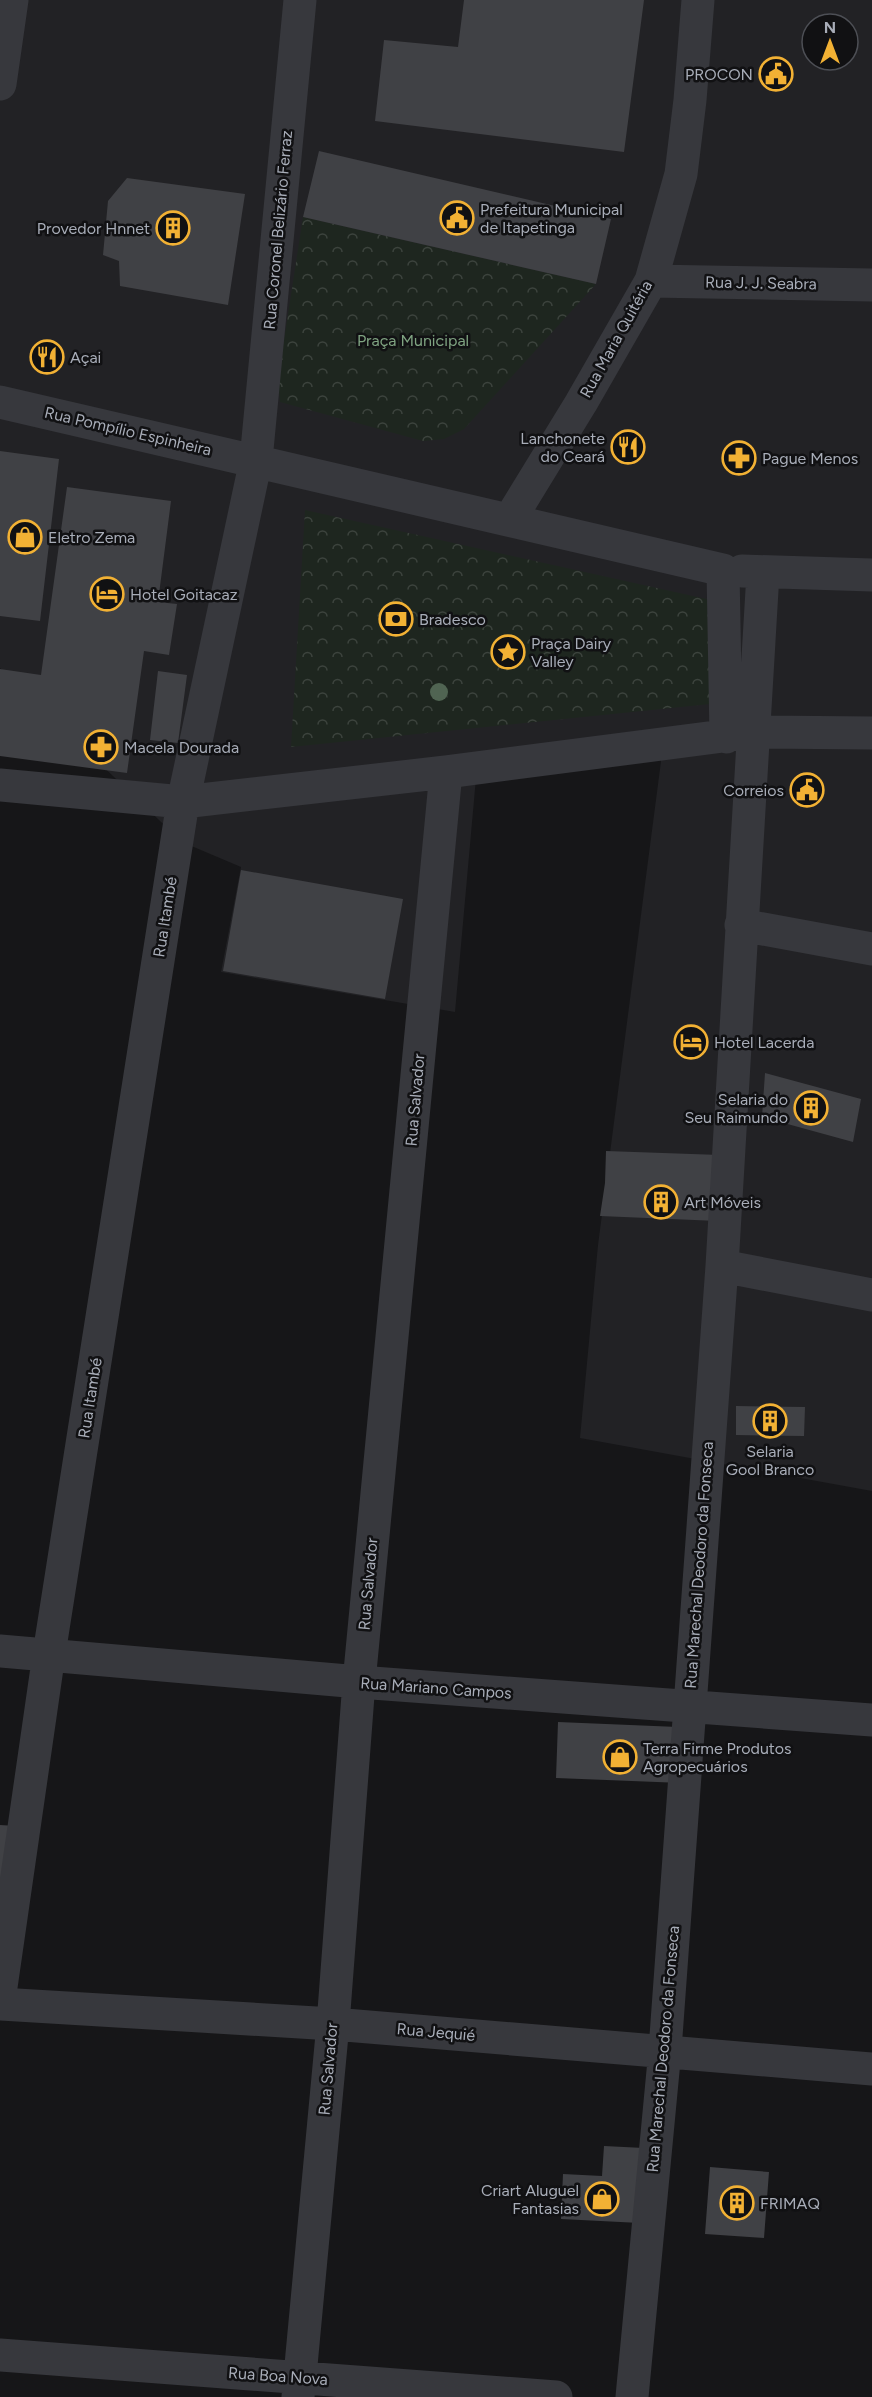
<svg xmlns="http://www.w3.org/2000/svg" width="872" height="2397" viewBox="0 0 872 2397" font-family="Figtree,sans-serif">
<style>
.built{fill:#222225;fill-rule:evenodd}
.park{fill:url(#park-crowns)}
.building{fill:#404145}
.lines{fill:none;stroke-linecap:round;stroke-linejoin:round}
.minor{stroke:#37383d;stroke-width:33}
.tree{fill:#506452}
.labels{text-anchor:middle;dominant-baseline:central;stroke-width:5;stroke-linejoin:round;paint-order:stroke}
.poi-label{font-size:16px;fill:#a8adb8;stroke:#111113;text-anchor:start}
.street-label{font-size:16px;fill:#a8adb8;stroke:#111113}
.park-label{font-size:16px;fill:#7fa381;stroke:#111113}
</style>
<defs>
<pattern id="park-crowns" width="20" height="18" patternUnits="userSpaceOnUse" patternTransform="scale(1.5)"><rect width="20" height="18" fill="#1e261f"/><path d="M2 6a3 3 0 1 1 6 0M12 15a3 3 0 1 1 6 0" fill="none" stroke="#3c433d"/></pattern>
</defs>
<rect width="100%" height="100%" fill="#161618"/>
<!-- built -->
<path class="built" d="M 0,0 L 872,0 L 872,1491 L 580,1438 L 598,1245 L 663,746 L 476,778 L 455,1012 L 221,972 L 241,867 L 182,842 L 0,668 ZM 812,24 L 848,24 L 848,60 L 812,60 Z"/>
<!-- park -->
<path class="park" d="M 303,217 L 596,284 L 464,429 L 444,439 L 423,441 L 280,402 L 278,379 Z
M 305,510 L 720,602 L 720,703 L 291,747 Z"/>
<!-- building -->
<path class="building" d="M 464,0 L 644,0 L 624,152 L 375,121 L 384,40 L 458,47 Z
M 319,151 L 611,219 L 596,284 L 303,217 Z
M 127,178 L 245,194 L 228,305 L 120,286 L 119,261 L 103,255 L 108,201 Z
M 0,451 L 59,459 L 40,621 L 0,616 Z
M 67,487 L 171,501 L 158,602 L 177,604 L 169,655 L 144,651 L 127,773 L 0,756 L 0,669 L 41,675 Z
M 158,671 L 187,675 L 178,743 L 150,740 Z
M 241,870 L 403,899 L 385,999 L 223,971 Z
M 765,1073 L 861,1099 L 853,1142 L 762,1117 Z
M 606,1151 L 720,1155 L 718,1221 L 600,1216 L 605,1183 Z
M 736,1406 L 805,1407 L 804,1436 L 736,1435 Z
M 558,1722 L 678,1727 L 682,1783 L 556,1778 Z
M 0,1825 L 16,1826 L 0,1883 Z
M 604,2146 L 644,2148 L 640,2223 L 561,2219 L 563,2174 L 602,2176 Z
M 710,2167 L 769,2172 L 764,2238 L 705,2234 Z"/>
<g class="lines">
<!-- minor -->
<path class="minor" d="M 0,84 L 12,0
M 651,281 L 872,285
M 0,402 L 723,570 L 726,737
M 510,519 L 581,403 L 651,281 L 681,174 L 690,100 L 698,0
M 742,571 L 872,575
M 0,785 L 183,802 L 446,772 L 754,732 L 872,733
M 741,925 L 872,949
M 722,1266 L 872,1295
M 0,1651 L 359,1682 L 872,1720
M 0,1994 L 49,1654 L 183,802 L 256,460 L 300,0
M 0,2004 L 333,2024 L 872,2069
M 0,2355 L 556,2397
M 298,2397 L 333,2024 L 359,1682 L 446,772
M 632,2397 L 665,2050 L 722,1266 L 763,573"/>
</g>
<!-- trees -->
<circle class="tree" cx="439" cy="692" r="9"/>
<!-- icons -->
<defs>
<g id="civic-ring" transform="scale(1.725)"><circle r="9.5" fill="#111113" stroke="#f2b134" stroke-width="1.5"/><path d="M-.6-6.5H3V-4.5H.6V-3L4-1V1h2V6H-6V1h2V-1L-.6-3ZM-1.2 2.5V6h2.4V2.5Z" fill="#f2b134"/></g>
<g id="building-ring" transform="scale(1.725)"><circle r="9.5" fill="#111113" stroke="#f2b134" stroke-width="1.5"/><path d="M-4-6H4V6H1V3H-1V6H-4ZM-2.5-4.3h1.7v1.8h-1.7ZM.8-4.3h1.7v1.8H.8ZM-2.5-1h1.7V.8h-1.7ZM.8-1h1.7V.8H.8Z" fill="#f2b134"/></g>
<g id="restaurant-ring" transform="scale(1.725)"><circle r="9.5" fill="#111113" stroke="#f2b134" stroke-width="1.5"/><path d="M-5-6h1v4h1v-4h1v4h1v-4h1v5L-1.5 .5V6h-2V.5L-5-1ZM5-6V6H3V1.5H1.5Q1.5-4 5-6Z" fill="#f2b134"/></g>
<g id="pharmacy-ring" transform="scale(1.725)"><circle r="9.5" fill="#111113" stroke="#f2b134" stroke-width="1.5"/><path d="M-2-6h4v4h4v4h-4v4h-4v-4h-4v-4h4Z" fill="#f2b134"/></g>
<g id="shop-ring" transform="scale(1.725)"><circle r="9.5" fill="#111113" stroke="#f2b134" stroke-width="1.5"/><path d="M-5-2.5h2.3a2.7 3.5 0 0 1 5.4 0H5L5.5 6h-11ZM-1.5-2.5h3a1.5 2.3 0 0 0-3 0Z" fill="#f2b134"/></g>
<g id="hotel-ring" transform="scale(1.725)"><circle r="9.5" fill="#111113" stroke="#f2b134" stroke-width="1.5"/><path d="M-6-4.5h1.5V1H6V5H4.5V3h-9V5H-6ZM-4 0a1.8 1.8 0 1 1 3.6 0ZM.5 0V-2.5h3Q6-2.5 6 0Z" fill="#f2b134"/></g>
<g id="bank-ring" transform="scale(1.725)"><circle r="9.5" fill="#111113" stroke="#f2b134" stroke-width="1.5"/><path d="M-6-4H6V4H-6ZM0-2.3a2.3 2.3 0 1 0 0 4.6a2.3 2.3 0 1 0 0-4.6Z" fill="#f2b134"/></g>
<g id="sight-ring" transform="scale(1.725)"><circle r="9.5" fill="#111113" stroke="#f2b134" stroke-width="1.5"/><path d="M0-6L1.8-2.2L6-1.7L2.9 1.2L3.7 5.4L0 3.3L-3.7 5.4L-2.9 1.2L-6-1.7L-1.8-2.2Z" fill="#f2b134"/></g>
</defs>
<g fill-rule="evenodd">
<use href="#civic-ring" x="776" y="74"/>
<use href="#civic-ring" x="457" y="218"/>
<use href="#building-ring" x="173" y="228"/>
<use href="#restaurant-ring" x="47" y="357"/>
<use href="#restaurant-ring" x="628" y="447"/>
<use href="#pharmacy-ring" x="739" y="458"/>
<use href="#shop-ring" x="25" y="537"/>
<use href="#hotel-ring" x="107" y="594"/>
<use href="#bank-ring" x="396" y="619"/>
<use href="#sight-ring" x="508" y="652"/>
<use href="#pharmacy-ring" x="101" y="747"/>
<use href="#civic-ring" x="807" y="790"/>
<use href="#hotel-ring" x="691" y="1042"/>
<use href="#building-ring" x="811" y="1108"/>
<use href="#building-ring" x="661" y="1202"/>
<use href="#building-ring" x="770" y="1421"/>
<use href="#shop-ring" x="620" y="1757"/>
<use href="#shop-ring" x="602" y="2199"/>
<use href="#building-ring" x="737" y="2203"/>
</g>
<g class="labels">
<!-- poi labels -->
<g class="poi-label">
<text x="753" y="74" text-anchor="end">PROCON</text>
<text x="480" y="209">Prefeitura Municipal<tspan x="480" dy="18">de Itapetinga</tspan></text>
<text x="150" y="228" text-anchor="end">Provedor Hnnet</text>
<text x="70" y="357">Açai</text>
<text x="605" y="438" text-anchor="end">Lanchonete<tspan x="605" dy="18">do Ceará</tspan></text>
<text x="762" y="458">Pague Menos</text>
<text x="48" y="537">Eletro Zema</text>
<text x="130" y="594">Hotel Goitacaz</text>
<text x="419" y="619">Bradesco</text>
<text x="531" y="643">Praça Dairy<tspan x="531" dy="18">Valley</tspan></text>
<text x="124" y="747">Macela Dourada</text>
<text x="784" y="790" text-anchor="end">Correios</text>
<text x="714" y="1042">Hotel Lacerda</text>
<text x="788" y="1099" text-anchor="end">Selaria do<tspan x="788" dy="18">Seu Raimundo</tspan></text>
<text x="684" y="1202">Art Móveis</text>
<text x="770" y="1451" text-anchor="middle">Selaria<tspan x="770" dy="18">Gool Branco</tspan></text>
<text x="643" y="1748">Terra Firme Produtos<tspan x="643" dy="18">Agropecuários</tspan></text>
<text x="579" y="2190" text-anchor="end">Criart Aluguel<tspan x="579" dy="18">Fantasias</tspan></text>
<text x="760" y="2203">FRIMAQ</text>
</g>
<!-- street labels -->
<g class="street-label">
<text transform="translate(278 230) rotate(-85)">Rua Coronel Belizário Ferraz</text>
<text transform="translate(761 283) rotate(1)">Rua J. J. Seabra</text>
<text transform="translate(616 339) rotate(-61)">Rua Maria Quitéria</text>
<text transform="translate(128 431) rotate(13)">Rua Pompílio Espinheira</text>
<text transform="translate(165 917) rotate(-81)">Rua Itambé</text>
<text transform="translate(415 1100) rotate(-85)">Rua Salvador</text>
<text transform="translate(90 1398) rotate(-81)">Rua Itambé</text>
<text transform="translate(699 1565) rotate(-86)">Rua Marechal Deodoro da Fonseca</text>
<text transform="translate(368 1584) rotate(-85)">Rua Salvador</text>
<text transform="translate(436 1688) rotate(4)">Rua Mariano Campos</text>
<text transform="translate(436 2032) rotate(5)">Rua Jequié</text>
<text transform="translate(663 2049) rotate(-85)">Rua Marechal Deodoro da Fonseca</text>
<text transform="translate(328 2069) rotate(-85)">Rua Salvador</text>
<text transform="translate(278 2376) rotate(4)">Rua Boa Nova</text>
</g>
<!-- park labels -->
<g class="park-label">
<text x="413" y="340">Praça Municipal</text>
</g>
</g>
<!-- north arrow -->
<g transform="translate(830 42)"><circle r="28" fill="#111113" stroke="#4d4f55" stroke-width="1.5"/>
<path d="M0-4.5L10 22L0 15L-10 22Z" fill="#f2b134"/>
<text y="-9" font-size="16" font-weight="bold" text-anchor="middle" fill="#a8adb8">N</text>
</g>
</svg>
